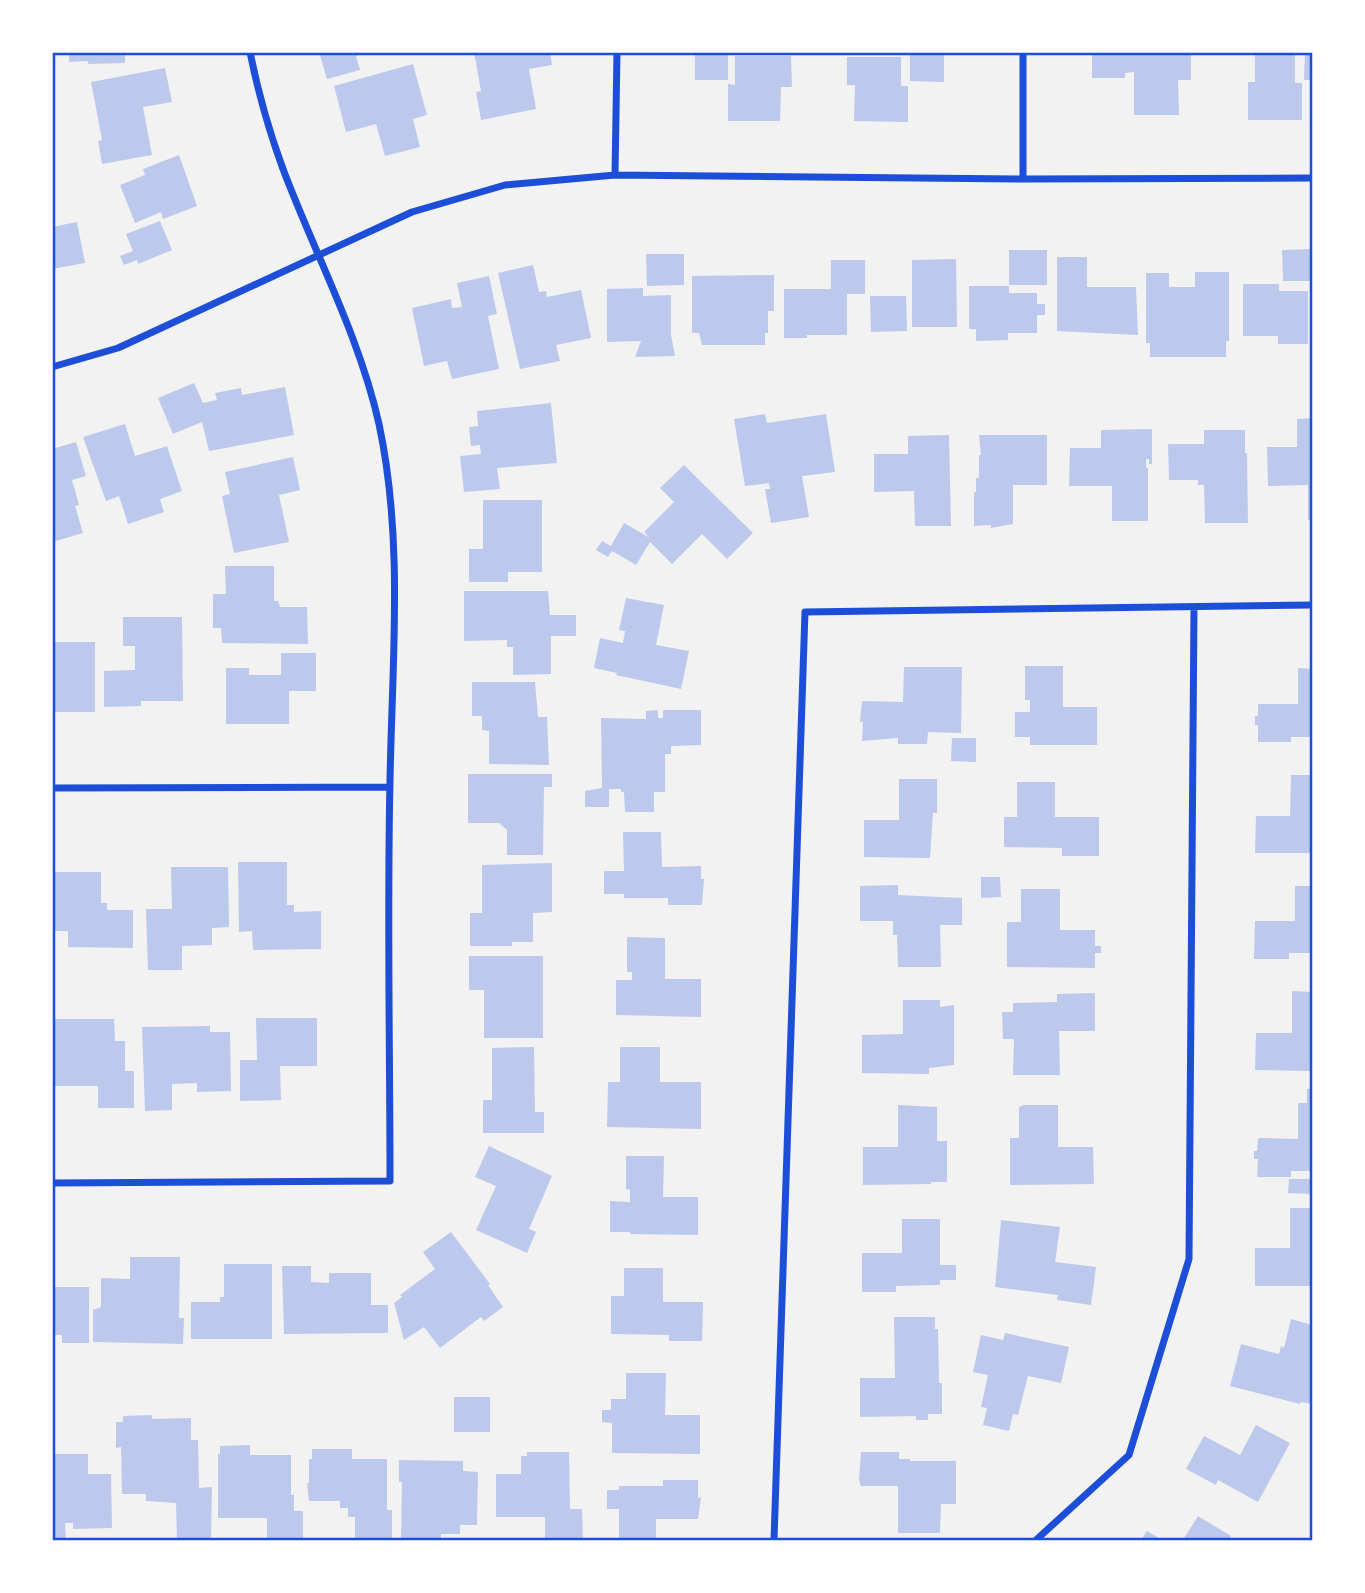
<svg xmlns="http://www.w3.org/2000/svg" width="1365" height="1593" viewBox="0 0 1365 1593" font-family="Rubik,sans-serif">
<style>
.building{fill:#bdc9ec}
.lines{fill:none;stroke-linecap:round;stroke-linejoin:round}
.minor{stroke:#1d4ed8;stroke-width:7}
.neatline{fill:none;stroke:#1d4ed8;stroke-width:2.5}
</style>
<rect width="100%" height="100%" fill="#f2f2f2"/>
<!-- building -->
<path class="building" d="M 69,52 L 125,52 L 125,63 L 88,64 L 88,61 L 69,62 Z
M 319,52 L 367,52 L 367,53 L 356,56 L 360,70 L 327,79 Z
M 474,52 L 550,52 L 552,65 L 529,69 L 536,109 L 481,120 L 476,92 L 481,91 Z
M 695,52 L 728,52 L 728,80 L 695,80 Z
M 910,52 L 944,52 L 944,82 L 910,81 Z
M 1092,52 L 1179,52 L 1179,55 L 1191,55 L 1191,80 L 1178,80 L 1179,115 L 1134,115 L 1134,72 L 1125,73 L 1125,78 L 1092,78 Z
M 1305,52 L 1312,52 L 1312,80 L 1304,80 Z
M 1255,53 L 1295,53 L 1295,83 L 1302,83 L 1302,120 L 1248,120 L 1248,82 L 1255,82 Z
M 735,56 L 791,56 L 792,87 L 781,87 L 780,121 L 728,121 L 728,84 L 735,85 Z
M 847,57 L 901,57 L 901,86 L 908,86 L 908,122 L 854,121 L 855,85 L 847,85 Z
M 413,64 L 427,115 L 413,119 L 420,147 L 385,156 L 376,124 L 346,132 L 334,86 Z
M 165,68 L 172,102 L 143,107 L 152,155 L 102,164 L 98,141 L 102,140 L 91,82 Z
M 179,155 L 197,206 L 163,219 L 161,212 L 135,223 L 120,185 L 145,175 L 143,169 Z
M 160,221 L 172,250 L 138,264 L 137,260 L 124,265 L 120,256 L 133,251 L 126,234 Z
M 77,222 L 85,263 L 52,269 L 52,227 Z
M 1312,249 L 1312,281 L 1283,281 L 1282,250 Z
M 1009,250 L 1047,250 L 1047,285 L 1009,285 Z
M 646,254 L 684,254 L 684,285 L 647,286 Z
M 1057,257 L 1087,257 L 1087,287 L 1136,287 L 1138,335 L 1057,331 Z
M 956,259 L 957,327 L 912,327 L 912,260 Z
M 831,260 L 865,260 L 865,294 L 847,294 L 847,335 L 807,335 L 807,338 L 784,338 L 784,289 L 831,289 Z
M 533,265 L 539,292 L 546,291 L 547,297 L 581,290 L 591,338 L 556,345 L 560,361 L 520,369 L 498,273 Z
M 1195,272 L 1229,272 L 1229,341 L 1226,341 L 1226,357 L 1150,357 L 1150,343 L 1146,343 L 1146,273 L 1169,273 L 1169,287 L 1195,287 Z
M 774,275 L 774,311 L 768,311 L 768,333 L 765,333 L 765,345 L 702,345 L 699,333 L 692,333 L 692,276 Z
M 489,276 L 497,314 L 488,316 L 499,369 L 452,379 L 447,361 L 424,366 L 412,308 L 451,299 L 452,308 L 462,307 L 457,283 Z
M 1243,284 L 1279,284 L 1279,291 L 1308,291 L 1308,344 L 1278,344 L 1278,336 L 1243,336 Z
M 969,286 L 1009,286 L 1009,293 L 1037,293 L 1037,304 L 1045,304 L 1045,315 L 1037,315 L 1037,333 L 1008,333 L 1008,340 L 976,341 L 976,329 L 969,329 Z
M 643,288 L 643,296 L 671,295 L 671,335 L 675,356 L 635,357 L 641,341 L 607,342 L 607,289 Z
M 870,296 L 906,296 L 907,331 L 871,332 Z
M 194,383 L 203,403 L 217,400 L 215,393 L 241,388 L 242,395 L 285,387 L 294,435 L 209,451 L 202,422 L 173,434 L 158,398 Z
M 551,403 L 557,463 L 497,468 L 500,489 L 464,492 L 460,456 L 481,454 L 480,445 L 471,446 L 469,427 L 478,426 L 477,411 Z
M 765,414 L 767,423 L 826,414 L 835,472 L 802,476 L 809,517 L 771,523 L 765,489 L 770,489 L 769,483 L 745,486 L 734,419 Z
M 1312,418 L 1312,520 L 1308,520 L 1308,485 L 1268,486 L 1267,447 L 1297,447 L 1297,419 Z
M 125,424 L 135,456 L 167,446 L 182,491 L 160,499 L 164,512 L 128,524 L 119,496 L 106,501 L 83,437 Z
M 1152,429 L 1152,464 L 1149,464 L 1149,459 L 1146,459 L 1146,468 L 1148,468 L 1148,521 L 1112,521 L 1112,486 L 1069,486 L 1070,448 L 1101,448 L 1101,430 Z
M 1204,430 L 1245,430 L 1245,453 L 1247,453 L 1248,523 L 1205,523 L 1204,485 L 1198,485 L 1198,480 L 1169,480 L 1168,444 L 1204,444 Z
M 949,435 L 951,526 L 915,526 L 914,491 L 874,492 L 874,454 L 908,454 L 908,436 Z
M 979,435 L 1047,435 L 1047,485 L 1013,485 L 1013,524 L 991,528 L 991,525 L 974,526 L 974,492 L 976,492 L 976,478 L 979,478 L 979,455 L 981,455 Z
M 76,442 L 86,476 L 72,480 L 79,505 L 75,506 L 83,533 L 52,542 L 52,449 Z
M 293,457 L 300,490 L 279,495 L 289,542 L 234,553 L 222,496 L 230,494 L 225,472 Z
M 684,465 L 753,533 L 727,559 L 702,534 L 672,564 L 650,542 L 636,565 L 612,551 L 608,557 L 596,550 L 602,541 L 611,546 L 624,523 L 650,538 L 644,532 L 674,502 L 660,488 Z
M 483,500 L 542,500 L 542,572 L 508,572 L 508,582 L 469,582 L 469,549 L 483,549 Z
M 225,566 L 274,566 L 274,601 L 278,601 L 280,607 L 307,607 L 308,644 L 222,643 L 221,628 L 213,628 L 213,594 L 226,594 Z
M 464,591 L 548,591 L 550,615 L 576,615 L 576,636 L 551,636 L 551,674 L 513,675 L 513,647 L 507,647 L 507,640 L 464,641 Z
M 626,598 L 664,605 L 656,645 L 689,651 L 681,689 L 616,675 L 617,673 L 594,668 L 600,638 L 623,643 L 625,631 L 619,630 Z
M 123,617 L 182,617 L 183,701 L 141,701 L 141,706 L 104,707 L 104,671 L 135,670 L 135,646 L 123,646 Z
M 52,642 L 95,642 L 95,712 L 52,712 Z
M 281,653 L 316,653 L 316,691 L 289,691 L 289,724 L 226,724 L 226,668 L 249,668 L 249,675 L 281,675 Z
M 1025,666 L 1063,666 L 1063,707 L 1097,707 L 1097,745 L 1030,745 L 1030,737 L 1015,737 L 1015,712 L 1030,712 L 1030,700 L 1025,700 Z
M 904,667 L 962,667 L 961,733 L 928,732 L 927,744 L 898,744 L 898,738 L 862,741 L 863,722 L 860,722 L 862,701 L 903,702 Z
M 1298,668 L 1312,669 L 1312,737 L 1291,737 L 1291,742 L 1258,742 L 1258,725 L 1255,725 L 1255,716 L 1258,716 L 1258,704 L 1298,704 Z
M 472,682 L 535,682 L 538,717 L 547,717 L 549,765 L 489,764 L 489,731 L 482,730 L 482,716 L 472,716 Z
M 658,710 L 658,718 L 663,718 L 663,710 L 701,710 L 701,745 L 671,746 L 671,754 L 665,754 L 665,792 L 654,792 L 654,812 L 625,812 L 624,792 L 621,792 L 621,789 L 609,789 L 609,807 L 585,807 L 585,791 L 602,788 L 601,718 L 646,719 L 646,711 Z
M 952,738 L 976,738 L 976,762 L 951,761 Z
M 468,774 L 552,774 L 552,787 L 544,787 L 543,855 L 507,855 L 507,830 L 499,823 L 468,823 Z
M 1291,775 L 1312,775 L 1312,853 L 1255,853 L 1256,816 L 1290,816 Z
M 899,779 L 937,779 L 937,813 L 933,813 L 930,858 L 864,857 L 864,820 L 899,820 Z
M 1017,782 L 1055,782 L 1055,817 L 1099,817 L 1099,856 L 1062,856 L 1062,848 L 1004,847 L 1004,817 L 1017,817 Z
M 623,832 L 661,832 L 662,867 L 701,866 L 701,879 L 704,879 L 702,905 L 668,905 L 668,898 L 624,898 L 624,894 L 604,894 L 604,871 L 624,871 Z
M 238,862 L 287,862 L 287,905 L 294,905 L 294,912 L 321,911 L 321,949 L 253,950 L 252,931 L 239,932 Z
M 552,863 L 552,912 L 533,913 L 533,942 L 512,942 L 512,946 L 470,946 L 470,913 L 482,913 L 482,865 Z
M 171,867 L 228,867 L 229,927 L 212,928 L 212,945 L 182,946 L 182,970 L 148,970 L 146,909 L 172,909 Z
M 52,872 L 101,872 L 101,903 L 107,903 L 107,910 L 133,910 L 133,948 L 68,947 L 68,931 L 52,931 Z
M 981,877 L 1000,877 L 1001,897 L 981,898 Z
M 898,885 L 898,895 L 962,898 L 962,925 L 940,925 L 941,967 L 898,967 L 897,935 L 893,935 L 893,921 L 860,921 L 860,886 Z
M 1295,886 L 1312,886 L 1312,953 L 1289,953 L 1289,959 L 1254,959 L 1255,921 L 1295,921 Z
M 1021,889 L 1060,889 L 1060,930 L 1095,930 L 1095,946 L 1101,946 L 1101,953 L 1095,953 L 1095,968 L 1007,967 L 1007,922 L 1021,922 Z
M 627,937 L 665,938 L 665,979 L 701,979 L 701,1017 L 616,1015 L 616,980 L 632,980 L 632,972 L 627,972 Z
M 469,956 L 543,956 L 543,1038 L 484,1038 L 484,990 L 469,990 Z
M 1292,991 L 1312,992 L 1312,1071 L 1255,1070 L 1256,1033 L 1292,1033 Z
M 1095,993 L 1095,1031 L 1059,1031 L 1060,1075 L 1013,1075 L 1014,1039 L 1003,1039 L 1002,1012 L 1013,1012 L 1013,1003 L 1057,1002 L 1057,994 Z
M 903,1000 L 940,1000 L 940,1007 L 954,1005 L 954,1065 L 929,1068 L 929,1074 L 862,1073 L 862,1035 L 903,1034 Z
M 256,1018 L 317,1018 L 317,1066 L 280,1066 L 281,1100 L 240,1101 L 240,1060 L 257,1060 Z
M 55,1019 L 114,1019 L 115,1041 L 125,1041 L 125,1071 L 134,1071 L 134,1108 L 98,1108 L 98,1086 L 55,1086 Z
M 210,1026 L 210,1032 L 230,1032 L 231,1091 L 197,1092 L 197,1083 L 172,1084 L 172,1110 L 145,1111 L 142,1027 Z
M 534,1047 L 535,1112 L 544,1112 L 544,1133 L 483,1133 L 483,1100 L 492,1100 L 492,1048 Z
M 620,1047 L 660,1047 L 660,1082 L 701,1082 L 701,1129 L 607,1127 L 608,1082 L 620,1082 Z
M 1307,1089 L 1312,1089 L 1312,1171 L 1291,1171 L 1291,1177 L 1257,1177 L 1258,1159 L 1254,1159 L 1254,1151 L 1257,1151 L 1258,1138 L 1298,1139 L 1298,1103 L 1307,1103 Z
M 898,1105 L 937,1107 L 937,1141 L 947,1141 L 947,1182 L 931,1182 L 931,1184 L 863,1185 L 863,1147 L 898,1147 Z
M 1024,1105 L 1058,1105 L 1058,1147 L 1093,1147 L 1094,1184 L 1010,1185 L 1010,1138 L 1019,1138 L 1019,1107 Z
M 489,1146 L 552,1176 L 529,1229 L 536,1232 L 527,1253 L 476,1230 L 496,1186 L 475,1177 Z
M 626,1156 L 664,1156 L 663,1197 L 698,1197 L 698,1235 L 630,1234 L 630,1232 L 610,1232 L 610,1201 L 630,1202 L 630,1190 L 626,1189 Z
M 1289,1179 L 1311,1179 L 1311,1194 L 1288,1193 Z
M 1290,1208 L 1312,1208 L 1312,1286 L 1255,1286 L 1255,1248 L 1290,1248 Z
M 902,1219 L 940,1219 L 940,1265 L 956,1265 L 956,1280 L 940,1280 L 940,1285 L 896,1286 L 896,1292 L 862,1292 L 862,1253 L 902,1253 Z
M 1001,1220 L 1060,1227 L 1055,1262 L 1096,1267 L 1091,1305 L 1057,1300 L 1058,1295 L 995,1287 Z
M 451,1232 L 490,1284 L 488,1285 L 503,1307 L 484,1321 L 481,1317 L 440,1348 L 424,1327 L 404,1340 L 394,1303 L 402,1297 L 400,1295 L 435,1269 L 423,1252 Z
M 130,1257 L 180,1257 L 179,1318 L 184,1318 L 183,1344 L 93,1342 L 93,1310 L 101,1307 L 101,1278 L 130,1279 Z
M 224,1264 L 272,1264 L 272,1339 L 191,1339 L 191,1302 L 220,1302 L 220,1297 L 224,1297 Z
M 282,1266 L 311,1266 L 311,1282 L 329,1283 L 329,1273 L 371,1273 L 371,1305 L 388,1305 L 388,1333 L 284,1334 Z
M 624,1268 L 663,1268 L 663,1302 L 703,1302 L 702,1341 L 669,1341 L 669,1335 L 611,1334 L 611,1296 L 624,1296 Z
M 52,1287 L 89,1287 L 89,1343 L 62,1343 L 62,1335 L 52,1335 Z
M 894,1317 L 935,1317 L 935,1329 L 938,1329 L 939,1383 L 942,1383 L 942,1414 L 928,1414 L 928,1420 L 916,1420 L 916,1416 L 860,1417 L 860,1378 L 895,1378 Z
M 1291,1319 L 1312,1325 L 1312,1404 L 1301,1402 L 1300,1404 L 1230,1386 L 1241,1344 L 1279,1354 L 1281,1346 L 1284,1348 Z
M 1005,1333 L 1069,1347 L 1061,1383 L 1028,1376 L 1018,1415 L 1013,1414 L 1009,1431 L 983,1425 L 987,1408 L 981,1407 L 988,1375 L 973,1372 L 981,1335 L 1003,1340 Z
M 626,1373 L 666,1373 L 665,1415 L 700,1415 L 700,1454 L 612,1453 L 612,1423 L 602,1422 L 602,1410 L 611,1410 L 611,1399 L 626,1399 Z
M 454,1397 L 490,1397 L 490,1432 L 454,1432 Z
M 152,1415 L 152,1419 L 191,1418 L 191,1440 L 198,1440 L 199,1488 L 212,1487 L 211,1540 L 177,1540 L 176,1503 L 146,1501 L 146,1494 L 122,1494 L 121,1447 L 116,1448 L 116,1422 L 123,1422 L 123,1416 Z
M 1256,1425 L 1290,1443 L 1258,1502 L 1218,1480 L 1216,1485 L 1186,1469 L 1204,1436 L 1240,1455 Z
M 250,1445 L 250,1455 L 291,1455 L 291,1495 L 294,1495 L 294,1511 L 303,1511 L 303,1540 L 267,1540 L 267,1518 L 218,1518 L 218,1454 L 220,1454 L 220,1446 Z
M 312,1449 L 352,1449 L 352,1459 L 387,1459 L 387,1510 L 392,1510 L 392,1540 L 355,1540 L 355,1517 L 348,1517 L 348,1508 L 340,1508 L 340,1501 L 309,1501 L 307,1483 L 309,1483 L 309,1459 L 312,1459 Z
M 527,1452 L 569,1452 L 570,1509 L 582,1509 L 583,1540 L 545,1540 L 545,1517 L 496,1517 L 496,1474 L 521,1474 L 521,1456 L 527,1456 Z
M 861,1452 L 899,1452 L 899,1459 L 910,1459 L 910,1461 L 956,1461 L 956,1504 L 941,1504 L 940,1533 L 898,1533 L 898,1486 L 861,1486 L 859,1480 Z
M 55,1454 L 88,1454 L 88,1474 L 111,1474 L 112,1528 L 73,1529 L 73,1523 L 65,1523 L 66,1540 L 52,1540 L 52,1471 L 55,1471 Z
M 399,1460 L 463,1461 L 463,1471 L 478,1472 L 477,1525 L 460,1525 L 460,1534 L 441,1534 L 441,1540 L 401,1540 L 402,1482 L 399,1482 Z
M 663,1480 L 698,1480 L 698,1498 L 701,1497 L 698,1519 L 656,1519 L 656,1540 L 619,1540 L 619,1509 L 607,1509 L 607,1490 L 619,1490 L 619,1486 L 663,1486 Z
M 1198,1516 L 1231,1536 L 1228,1540 L 1183,1540 Z
M 1147,1531 L 1162,1540 L 1141,1540 Z"/>
<g class="lines">
<!-- minor -->
<path class="minor" d="M 615,175 L 617,52
M 1023,179 L 1023,52
M 52,367 L 118,348 L 412,212 L 505,185 L 615,175 L 1023,179 L 1312,178
M 52,788 L 390,787
M 52,1183 L 390,1181 C 390,1048 387,915 390,781 C 392,662 404,541 379,424 C 359,335 315,254 283,169 C 269,131 258,92 250,52
M 774,1540 L 805,612 L 1312,605
M 1036,1540 L 1129,1455 L 1189,1259 L 1194,607"/>
</g>
<!-- border -->
<rect width="1365" height="1593" fill="none" stroke="#ffffff" stroke-width="108"/>
<rect x="54" y="54" width="1257" height="1485" class="neatline"/>
</svg>
